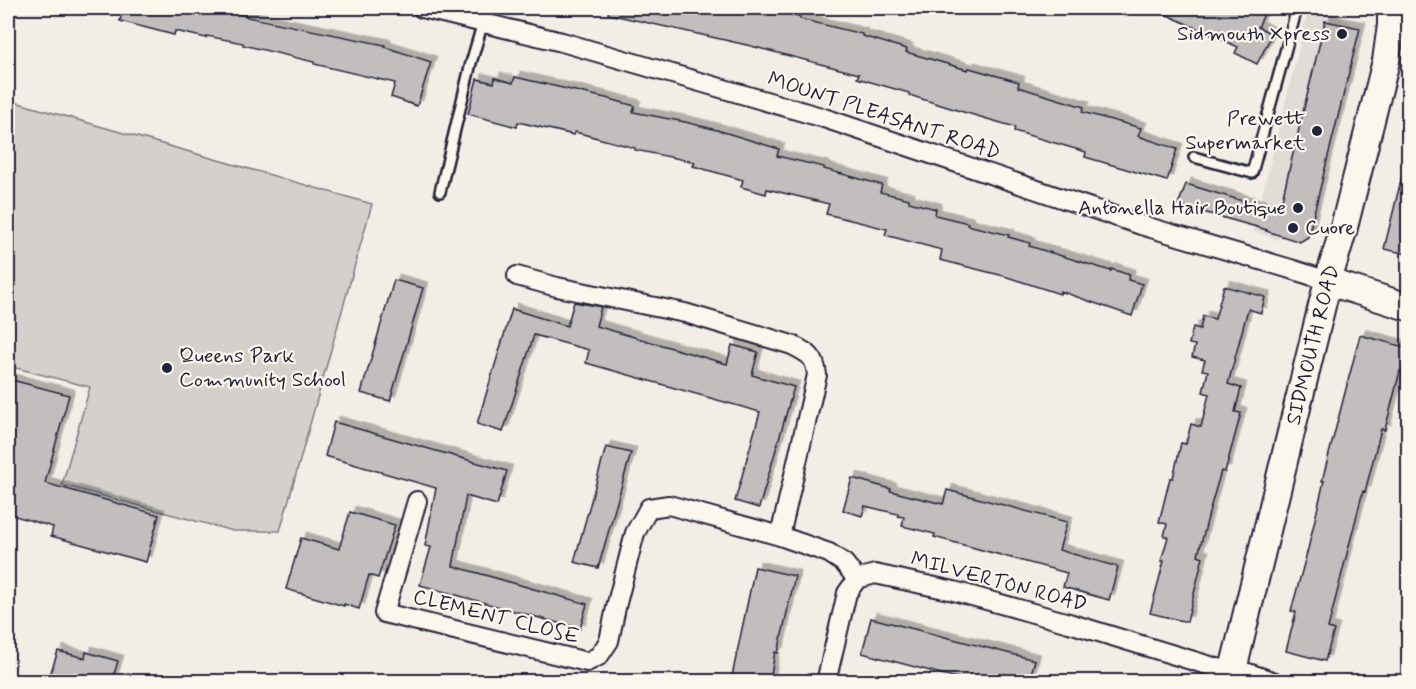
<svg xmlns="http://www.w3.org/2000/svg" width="1416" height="689" viewBox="0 0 1416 689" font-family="Mynerve,sans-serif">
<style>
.built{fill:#e0dcd6}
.green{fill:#d4d1cc;stroke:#7b7a84;stroke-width:1.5}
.building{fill:#c2bebe;stroke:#22223b;stroke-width:1.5;filter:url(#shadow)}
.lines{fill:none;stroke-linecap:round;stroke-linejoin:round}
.lane-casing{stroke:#22223b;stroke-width:14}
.street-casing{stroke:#22223b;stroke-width:22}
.secondary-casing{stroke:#22223b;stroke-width:30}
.lane{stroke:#fbf7ec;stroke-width:9}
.street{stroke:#fbf7ec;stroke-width:18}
.secondary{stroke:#fbf7ec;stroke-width:26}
.poi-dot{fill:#22223b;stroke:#fbf7ec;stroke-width:2}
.labels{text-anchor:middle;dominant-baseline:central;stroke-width:4.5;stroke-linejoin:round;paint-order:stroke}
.poi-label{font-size:21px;fill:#22223b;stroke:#fbf7ec;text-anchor:end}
.street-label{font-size:21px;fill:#22223b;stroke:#fbf7ec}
</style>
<defs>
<filter id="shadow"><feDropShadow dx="5.5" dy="-5.5" stdDeviation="0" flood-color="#0004"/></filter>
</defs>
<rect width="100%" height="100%" fill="#f2eee5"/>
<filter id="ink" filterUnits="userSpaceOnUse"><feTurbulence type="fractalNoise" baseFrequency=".0167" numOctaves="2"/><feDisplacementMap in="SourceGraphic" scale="12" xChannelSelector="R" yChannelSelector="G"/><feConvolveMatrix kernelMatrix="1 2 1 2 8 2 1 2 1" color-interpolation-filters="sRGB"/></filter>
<g filter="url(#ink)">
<!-- built -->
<path class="built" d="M 1309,8 L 1324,8 L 1333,12 L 1356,27 L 1359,33 L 1308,237 L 1300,242 L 1280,236 L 1278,240 L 1253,231 Z"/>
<!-- green -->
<path class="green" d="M 8,100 L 372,204 L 280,531 L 233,531 L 62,485 L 90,387 L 8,366 Z"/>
<!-- building -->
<path class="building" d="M 123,8 L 209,8 L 247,16 L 247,17 L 385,45 L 385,47 L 431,62 L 417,106 L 391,97 L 395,83 L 314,64 L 314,62 L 243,45 L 243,43 L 207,36 L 206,38 L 175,31 L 174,35 L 120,21 Z
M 609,8 L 763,8 L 800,17 L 800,19 L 862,34 L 862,36 L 907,49 L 906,52 L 968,70 L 969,68 L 1019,82 L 1018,87 L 1084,107 L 1082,112 L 1141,128 L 1138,136 L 1177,149 L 1167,181 L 1085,157 L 1086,152 L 1014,131 L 1015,127 L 960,111 L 909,95 L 909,93 L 857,78 L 859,74 L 747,45 L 608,14 Z
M 1152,8 L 1267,8 L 1258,27 L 1272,34 L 1257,64 L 1235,53 L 1238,47 Z
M 1325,21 L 1360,28 L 1308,237 L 1300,242 L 1266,231 L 1267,230 L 1178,205 L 1186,184 L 1279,212 Z
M 515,77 L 610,99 L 635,106 L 633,112 L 685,122 L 717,130 L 779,149 L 777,156 L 824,167 L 824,169 L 882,185 L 880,192 L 909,199 L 909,202 L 936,209 L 935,215 L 968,223 L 967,225 L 1009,235 L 1008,237 L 1030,243 L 1029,246 L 1111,271 L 1111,269 L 1130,275 L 1128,280 L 1142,284 L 1132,316 L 1060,291 L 1060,294 L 1004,276 L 940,260 L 942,250 L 885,235 L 887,229 L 826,214 L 829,204 L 767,189 L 766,194 L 741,187 L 743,180 L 693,166 L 695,162 L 635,150 L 635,148 L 575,132 L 574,135 L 518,122 L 517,127 L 468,114 L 477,79 L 494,83 L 495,78 L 513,83 Z
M 1403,172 L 1408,173 L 1408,254 L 1384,249 Z
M 394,280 L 423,288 L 390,401 L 361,393 Z
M 1224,286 L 1265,297 L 1261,313 L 1248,309 L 1228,384 L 1241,388 L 1235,412 L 1241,413 L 1225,472 L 1221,471 L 1212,502 L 1198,555 L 1203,557 L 1187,622 L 1150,613 L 1164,561 L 1161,561 L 1168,537 L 1164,536 L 1167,524 L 1159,522 L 1170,478 L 1173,478 L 1181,443 L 1186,444 L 1191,424 L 1201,427 L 1209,394 L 1203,392 L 1208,371 L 1202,370 L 1205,360 L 1192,357 L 1195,345 L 1189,344 L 1193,327 L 1200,329 L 1203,316 L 1215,319 Z
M 574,302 L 601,307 L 596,326 L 727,364 L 732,345 L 758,352 L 752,375 L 794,387 L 759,508 L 735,501 L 760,412 L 586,363 L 589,350 L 534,335 L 503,432 L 477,424 L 512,309 L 567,326 Z
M 1360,335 L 1408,348 L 1408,373 L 1400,371 L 1385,430 L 1381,429 L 1365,492 L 1363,491 L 1328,628 L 1334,630 L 1325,661 L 1286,651 L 1296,612 L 1291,611 L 1308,549 L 1324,481 L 1322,481 Z
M 8,379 L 69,395 L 45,483 L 159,515 L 146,562 L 51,536 L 53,527 L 8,514 L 8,428 L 11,415 L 8,414 Z
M 334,422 L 507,471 L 497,505 L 466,496 L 453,566 L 587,604 L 580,629 L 420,585 L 431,547 L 425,546 L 436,488 L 325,456 Z
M 606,447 L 631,453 L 598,568 L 574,562 Z
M 852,478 L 891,489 L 890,491 L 943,504 L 947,490 L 1067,522 L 1059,550 L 1118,567 L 1109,600 L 1063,587 L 1067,573 L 934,537 L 935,534 L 902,526 L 904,517 L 898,516 L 898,514 L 865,506 L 862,516 L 843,510 Z
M 350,512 L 395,525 L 378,578 L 369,575 L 359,609 L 344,604 L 344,606 L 286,589 L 301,538 L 339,549 Z
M 755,567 L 795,576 L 778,653 L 775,652 L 770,681 L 731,681 Z
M 871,618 L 1035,660 L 1029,681 L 968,681 L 862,653 Z
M 58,651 L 85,658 L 86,652 L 118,661 L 112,681 L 48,681 Z"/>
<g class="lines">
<!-- lane casing -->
<g class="lane-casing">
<path id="lane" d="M 1194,157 L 1252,173 L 1297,8
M 440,192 L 471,63 L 483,22"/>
</g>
<!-- street casing -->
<g class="street-casing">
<path id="street" d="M 422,8 L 562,42 L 824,118 L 1141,225 L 1294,270 L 1328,281
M 517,276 L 557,287 L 685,313 L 792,345 C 808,353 815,356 817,375 L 780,536
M 417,501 L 384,613 L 587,662 L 599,656 L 609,641 L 617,603 L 635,533 L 649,508 L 669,505 L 780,536 L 829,553 L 844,563 L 857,579
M 826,682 L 847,593 L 857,579 L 875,574 L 954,591 L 1069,623 L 1217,668 L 1248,673 L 1275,682"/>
</g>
<!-- secondary casing -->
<g class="secondary-casing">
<path id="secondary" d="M 1328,281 L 1342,286 L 1408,307
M 1230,682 L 1328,281 L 1343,231 L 1386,61 L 1391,25 L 1391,8"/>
</g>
<!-- lane -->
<use href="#lane" class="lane"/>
<!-- street -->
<use href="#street" class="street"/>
<!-- secondary -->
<use href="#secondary" class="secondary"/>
</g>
</g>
<!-- markers -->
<g class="poi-dot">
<circle cx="1342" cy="34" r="6"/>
<circle cx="1317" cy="131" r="6"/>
<circle cx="1298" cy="208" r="6"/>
<circle cx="1293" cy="228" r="6"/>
<circle cx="167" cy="368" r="6"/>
</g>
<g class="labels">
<!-- poi labels -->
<g class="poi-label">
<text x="1330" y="34">Sidmouth Xpress</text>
<text x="1305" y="119">Prewett<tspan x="1305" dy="24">Supermarket</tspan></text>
<text x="1286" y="208">Antonella Hair Boutique</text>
<text x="1305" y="228" text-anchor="start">Cuore</text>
<text x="179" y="356" text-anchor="start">Queens Park<tspan x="179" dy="24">Community School</tspan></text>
</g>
<!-- street labels -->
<g class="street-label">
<text transform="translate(884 116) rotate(18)">MOUNT PLEASANT ROAD</text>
<text transform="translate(1313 345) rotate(-76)">SIDMOUTH ROAD</text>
<text transform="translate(999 582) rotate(15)">MILVERTON ROAD</text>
<text transform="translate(496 617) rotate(14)">CLEMENT CLOSE</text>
</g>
</g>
<!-- margin -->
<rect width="1416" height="689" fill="none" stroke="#fbf7ec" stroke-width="30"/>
<rect x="15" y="15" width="1386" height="659" fill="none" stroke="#22223b" stroke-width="2" filter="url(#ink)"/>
</svg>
